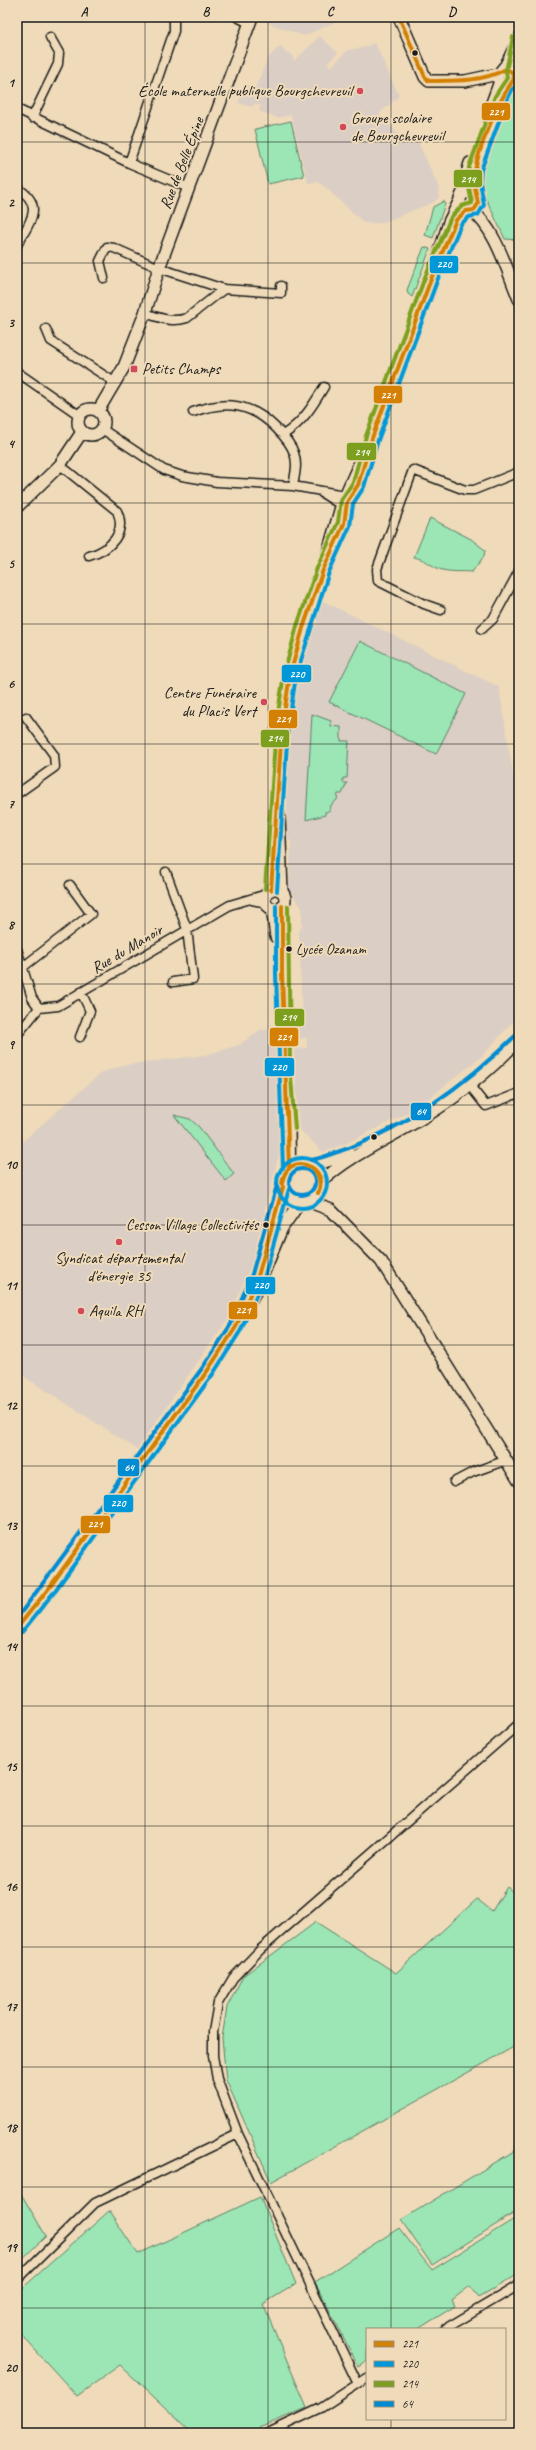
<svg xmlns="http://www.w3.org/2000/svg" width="536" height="2450" viewBox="0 0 536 2450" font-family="Caveat,sans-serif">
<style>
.built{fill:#dbcec4}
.green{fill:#9ce5b4;stroke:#5c8068}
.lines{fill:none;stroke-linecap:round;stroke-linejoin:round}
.street-casing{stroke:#1c1c1c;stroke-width:11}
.secondary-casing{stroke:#1c1c1c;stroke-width:14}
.street{stroke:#efdbb9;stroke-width:8}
.secondary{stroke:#efdbb9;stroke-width:11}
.bus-1-casing{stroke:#efdbb9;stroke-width:7}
.bus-2-casing{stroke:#efdbb9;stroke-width:7}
.bus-3-casing{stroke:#efdbb9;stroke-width:7}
.bus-4-casing{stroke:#efdbb9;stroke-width:7}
.bus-1{stroke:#d38004;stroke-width:4}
.bus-2{stroke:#0198d9;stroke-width:4}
.bus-3{stroke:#7ca01e;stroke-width:4}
.bus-4{stroke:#008bd2;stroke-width:4}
.grid{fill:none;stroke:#1c1c1c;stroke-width:1;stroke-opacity:0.55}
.bus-dot{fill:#1c1c1c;stroke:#efdbb9;stroke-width:1.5}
.poi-dot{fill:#d1495b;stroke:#efdbb9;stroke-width:1.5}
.labels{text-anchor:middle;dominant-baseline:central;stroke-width:4;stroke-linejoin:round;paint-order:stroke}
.bus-label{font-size:15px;fill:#1c1c1c;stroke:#efdbb9;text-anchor:start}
.poi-label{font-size:16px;fill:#1c1c1c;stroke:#efdbb9;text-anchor:start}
.street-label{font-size:16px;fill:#1c1c1c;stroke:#efdbb9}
.line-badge{stroke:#efdbb9;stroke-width:1.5}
.badge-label{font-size:11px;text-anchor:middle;font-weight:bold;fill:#fff}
.neatline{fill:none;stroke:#1c1c1c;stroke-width:1.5}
.grid-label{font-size:13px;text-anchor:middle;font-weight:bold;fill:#1c1c1c}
</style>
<rect width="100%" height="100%" fill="#efdbb9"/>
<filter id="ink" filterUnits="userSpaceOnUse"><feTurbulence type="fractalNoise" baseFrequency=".025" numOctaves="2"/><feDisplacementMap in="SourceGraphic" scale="8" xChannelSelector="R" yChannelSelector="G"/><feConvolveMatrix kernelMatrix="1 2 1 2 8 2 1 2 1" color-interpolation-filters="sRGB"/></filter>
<g filter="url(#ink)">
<!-- built -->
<path class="built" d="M 258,17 L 347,17 L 304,36 L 257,19 Z
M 320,36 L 338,53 L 327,63 L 331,67 L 348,50 L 362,48 L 375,43 L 399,96 L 379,114 L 400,136 L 405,139 L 415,135 L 439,188 L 439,197 L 434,202 L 382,223 L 364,223 L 324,186 L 318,182 L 308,183 L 291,115 L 278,118 L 259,111 L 261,106 L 254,104 L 252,107 L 238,103 L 245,85 L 255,88 L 268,58 L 280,46 L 287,54 L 290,52 L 294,61 Z
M 323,601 L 499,687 L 519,810 L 519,1015 L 481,1057 L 414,1110 L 345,1144 L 323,1152 L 299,1129 L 294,1050 L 307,1048 L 307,1038 L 299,1039 L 298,1017 L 302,1015 L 299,931 L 302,927 L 302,908 L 289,890 L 291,845 L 291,840 L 288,841 L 287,791 L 290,734 L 297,684 Z
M 277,1029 L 281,1146 L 251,1265 L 229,1317 L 137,1449 L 17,1372 L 17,1146 L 101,1073 L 124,1065 L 205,1055 L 239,1045 L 260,1030 Z"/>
<!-- green -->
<path class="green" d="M 519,90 L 519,240 L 505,239 L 481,188 L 481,177 L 505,100 L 511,93 Z
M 291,121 L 304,176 L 268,184 L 255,129 Z
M 444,201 L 445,204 L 433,238 L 425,235 L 433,207 Z
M 424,247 L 430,249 L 412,297 L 408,294 L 407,290 Z
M 430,518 L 471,539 L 485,550 L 484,556 L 472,572 C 461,571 447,573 437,568 C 427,563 429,561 414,557 Z
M 360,641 L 466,694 L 436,754 L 329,702 Z
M 312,714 L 331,721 L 331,726 L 341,727 L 341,741 L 349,741 L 347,778 L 343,778 L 343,783 L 347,783 L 342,794 L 338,794 L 337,800 L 331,805 L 330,811 L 325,812 L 325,815 L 306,820 Z
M 174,1115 L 190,1119 L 199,1127 L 234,1174 L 226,1181 Z
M 507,1887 L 519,1897 L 519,2044 L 271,2182 L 226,2080 L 222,2038 L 227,2007 L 243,1976 L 316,1922 L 396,1973 L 477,1899 L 492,1911 Z
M 519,2148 L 519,2210 L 432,2265 L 401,2220 Z
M 17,2187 L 46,2236 L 17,2264 Z
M 260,2197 L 296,2284 L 263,2304 L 307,2408 L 247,2433 L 192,2433 L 120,2365 L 77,2396 L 17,2330 L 17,2293 L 109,2211 L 138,2254 Z
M 519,2216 L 519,2274 L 479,2297 L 470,2286 L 452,2300 L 455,2306 L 418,2329 L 367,2329 L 367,2360 L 358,2366 L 315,2282 L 399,2228 L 432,2270 Z"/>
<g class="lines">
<!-- street casing -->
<g class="street-casing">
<path id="street" d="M 237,17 L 249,23
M 17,109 L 129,163 L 189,188
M 32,118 L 58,64 L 59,53 L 50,37
M 129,163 L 174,31 L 174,17
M 17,188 C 46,205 29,223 17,245
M 104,278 L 100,261 L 107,247 L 114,248 L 159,268 L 224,289
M 145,313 C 160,318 172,323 187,318 L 224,289 L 281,293 L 281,286
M 46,329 L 51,341 L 116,383
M 17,372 L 79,415
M 193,412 C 225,400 251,403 276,428 C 283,435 291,444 294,453 C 298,464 295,474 293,486
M 102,429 L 164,470 L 182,476 L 217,482 L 293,486 L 350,496
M 283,435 C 303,422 312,407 324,387
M 60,465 L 117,511 C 127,533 110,550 89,556
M 322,493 L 347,509
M 441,610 L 424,604 L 378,581 L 377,569 L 413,470 L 465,490 L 474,490 L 519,472
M 482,629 L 493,619 L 519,571
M 17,794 L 55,767 L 54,755 L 26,717
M 166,872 L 187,929 L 193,979 L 173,982
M 252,900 L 267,903
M 17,949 L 32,998 L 39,1008
M 23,967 L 91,914 L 70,885
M 17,1035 L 39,1008 L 58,1006 L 230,905 L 267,894
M 80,1037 L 90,1011 L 81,992
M 470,1086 L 486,1106 L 519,1093
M 454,1482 L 473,1472 L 507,1460
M 17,2280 L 95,2203 L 238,2134
M 445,2329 L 519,2285
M 358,2384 L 238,2134 L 217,2079 L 213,2056 L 213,2032 L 218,2003 L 233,1978 L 261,1949 L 519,1724
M 268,2433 L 321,2408 L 367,2378"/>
</g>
<!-- secondary casing -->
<g class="secondary-casing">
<path id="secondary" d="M 399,17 L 425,77 L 429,81 L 465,81 L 498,74
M 502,70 L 508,70 L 513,75 L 513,81 L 509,85 L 500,84 L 497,76 L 506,65 L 519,38
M 489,111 L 499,84
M 465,192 L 465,180 L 470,163
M 476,195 L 469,192 L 462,194 L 459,202 L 461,208 L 470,211 L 478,204 L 474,182 L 475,169 L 507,86
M 472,211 C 495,227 508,273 519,299
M78 422a13 13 0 1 1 26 0a13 13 0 1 1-26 0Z
M 98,411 L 124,367 L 145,313 L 159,268 L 252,17
M 17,507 L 60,465 L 82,432
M265 899a10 10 0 1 1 20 0a10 10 0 1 1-20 0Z
M 271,890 L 273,881 L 273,862
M 282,891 L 278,788 L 279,754 L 286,700 L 295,653 L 323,570 L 343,500 L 377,424 L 431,279 L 449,222 L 459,202
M 282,906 C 281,959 282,1012 284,1064 C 285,1085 288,1107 289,1128 C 289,1135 290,1162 289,1167 C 286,1175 280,1178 283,1187 C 288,1208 317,1205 321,1184 C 321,1166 303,1158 289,1168
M 272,908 L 276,937
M 312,1166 L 349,1154
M 321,1182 C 350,1155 386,1140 419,1120 C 457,1098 489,1071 519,1040
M 307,1201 L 331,1210 L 381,1261 L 519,1481
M 265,1252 L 283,1187
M 17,1628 L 49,1588 L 223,1348 L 257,1289 L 282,1228 L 300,1202"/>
</g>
<!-- street -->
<use href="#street" class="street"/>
<!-- secondary -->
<use href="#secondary" class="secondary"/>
<!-- bus-1 casing -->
<g class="bus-1-casing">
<path id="bus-1" d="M 271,890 L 282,727 L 290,675 L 303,628 L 323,570 L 344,524 L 347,502 L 358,485 L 372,438 L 431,279 L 456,220 L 466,211 L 474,210 L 478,204 C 477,197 475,190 474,183 C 473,157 499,100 514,79 L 512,72 L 506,69 C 482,82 456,81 429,81 L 425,77 L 399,17
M 282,906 L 282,974 L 289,1168
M 311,1167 C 321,1173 323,1183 318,1193
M 311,1167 C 320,1174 322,1182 318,1193
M 282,1184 C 284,1168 295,1159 311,1167
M 17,1628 L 49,1588 L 208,1370 L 236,1327 L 258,1276 L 283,1187"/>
</g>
<!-- bus-2 casing -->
<g class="bus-2-casing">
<path id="bus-2" d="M 277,891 L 288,728 L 296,676 L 329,572 L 350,526 L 353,504 L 364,487 L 378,440 L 437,281 L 461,224 L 469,217 L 478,215 L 484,205 L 480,182 L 481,170 L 507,100 L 512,90 L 519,83 L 519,71
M 276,906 L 276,974 L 283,1168
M277 1183a25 25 0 1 1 50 0a25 25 0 1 1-50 0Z
M 22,1632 L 54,1592 L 213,1374 L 241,1330 L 264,1278 L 289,1189"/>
</g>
<!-- bus-3 casing -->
<g class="bus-3-casing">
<path id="bus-3" d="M 265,889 L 276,726 L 284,674 L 297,626 L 317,568 L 338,522 L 341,500 L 353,482 L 366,436 L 425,277 L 451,217 L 462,206 L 472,203 L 468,183 L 469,167 L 495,96 L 507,78 L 506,71 L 513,37
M 288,906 L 290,1065 L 295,1129"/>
</g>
<!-- bus-4 casing -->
<g class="bus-4-casing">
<path id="bus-4" d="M 311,1160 C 324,1158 336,1152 349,1148 C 413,1123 466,1084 515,1036
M289 1182a13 13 0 1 1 26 0a13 13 0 1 1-26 0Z
M 17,1618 L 203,1367 L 231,1324 L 252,1274 L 277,1185"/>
</g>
<!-- bus-1 -->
<use href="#bus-1" class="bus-1"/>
<!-- bus-2 -->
<use href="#bus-2" class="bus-2"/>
<!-- bus-3 -->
<use href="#bus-3" class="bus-3"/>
<!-- bus-4 -->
<use href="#bus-4" class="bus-4"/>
</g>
</g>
<!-- grid -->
<path class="grid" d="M 145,17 L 145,2433M 268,17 L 268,2433M 391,17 L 391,2329M 17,142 L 519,142M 17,263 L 519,263M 17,383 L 519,383M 17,503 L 519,503M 17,624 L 519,624M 17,744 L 519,744M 17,864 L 519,864M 17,984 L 519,984M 17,1105 L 519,1105M 17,1225 L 519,1225M 17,1345 L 519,1345M 17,1466 L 519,1466M 17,1586 L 519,1586M 17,1706 L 519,1706M 17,1826 L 519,1826M 17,1947 L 519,1947M 17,2067 L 519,2067M 17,2187 L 519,2187M 17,2308 L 519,2308M 391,2419 L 391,2433"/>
<!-- markers -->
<g class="bus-dot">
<circle cx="415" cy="53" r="3.5"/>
<circle cx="289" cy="949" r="3.5"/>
<circle cx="374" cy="1137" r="3.5"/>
<circle cx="266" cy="1225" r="3.5"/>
</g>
<g class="poi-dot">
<circle cx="360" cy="91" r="4"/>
<circle cx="343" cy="127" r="4"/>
<rect x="130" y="365" width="8" height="8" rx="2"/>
<circle cx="264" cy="702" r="4"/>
<circle cx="119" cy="1242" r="4"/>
<circle cx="81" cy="1311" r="4"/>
</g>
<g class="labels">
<!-- bus labels -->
<g class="bus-label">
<text x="296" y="949">Lycée Ozanam</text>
<text x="258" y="1225" text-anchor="end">Cesson Village Collectivités</text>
</g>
<!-- poi labels -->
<g class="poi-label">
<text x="352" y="91" text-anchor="end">École maternelle publique Bourgchevreuil</text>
<text x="351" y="118">Groupe scolaire<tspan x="351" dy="18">de Bourgchevreuil</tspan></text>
<text x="142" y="369">Petits Champs</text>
<text x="256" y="693" text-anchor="end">Centre Funéraire<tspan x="256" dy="18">du Placis Vert</tspan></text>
<text x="119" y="1258" text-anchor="middle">Syndicat départemental<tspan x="119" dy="18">d'énergie 35</tspan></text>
<text x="89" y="1311">Aquila RH</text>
</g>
<!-- street labels -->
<g class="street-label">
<text transform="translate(182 163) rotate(-69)">Rue de Belle Épine</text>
<text transform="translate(127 949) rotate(-31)">Rue du Manoir</text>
</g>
</g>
<g class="line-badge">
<rect x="481" y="102" width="30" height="19" rx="4" fill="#d38004"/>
<rect x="453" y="169" width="30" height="19" rx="4" fill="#7ca01e"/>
<rect x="429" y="255" width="30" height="19" rx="4" fill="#0198d9"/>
<rect x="373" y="385" width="30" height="19" rx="4" fill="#d38004"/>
<rect x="346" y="442" width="31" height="19" rx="4" fill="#7ca01e"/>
<rect x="281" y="664" width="31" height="19" rx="4" fill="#0198d9"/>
<rect x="268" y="709" width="30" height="20" rx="4" fill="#d38004"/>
<rect x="260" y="729" width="30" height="19" rx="4" fill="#7ca01e"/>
<rect x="274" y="1008" width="31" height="19" rx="4" fill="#7ca01e"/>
<rect x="269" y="1027" width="30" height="20" rx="4" fill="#d38004"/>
<rect x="264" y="1057" width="31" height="20" rx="4" fill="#0198d9"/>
<rect x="410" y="1102" width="22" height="19" rx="4" fill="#008bd2"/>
<rect x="245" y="1276" width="31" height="19" rx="4" fill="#0198d9"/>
<rect x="228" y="1301" width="30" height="19" rx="4" fill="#d38004"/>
<rect x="117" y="1458" width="23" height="19" rx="4" fill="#008bd2"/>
<rect x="103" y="1494" width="31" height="19" rx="4" fill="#0198d9"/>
<rect x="80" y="1515" width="31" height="19" rx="4" fill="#d38004"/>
</g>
<g class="badge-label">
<text x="496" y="116">221</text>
<text x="468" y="183">214</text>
<text x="444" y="268">220</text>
<text x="388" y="399">221</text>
<text x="362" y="456">214</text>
<text x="297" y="678">220</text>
<text x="283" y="723">221</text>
<text x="275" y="742">214</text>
<text x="289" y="1021">214</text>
<text x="284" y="1041">221</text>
<text x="279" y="1071">220</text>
<text x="421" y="1115">64</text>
<text x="261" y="1289">220</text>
<text x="243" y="1314">221</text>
<text x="129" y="1471">64</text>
<text x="118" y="1507">220</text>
<text x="95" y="1528">221</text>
</g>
<!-- margin -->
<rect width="536" height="2450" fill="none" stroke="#efdbb9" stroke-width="44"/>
<!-- legend -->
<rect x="366" y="2328" width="140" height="92" fill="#efdbb9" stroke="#9b8f7a"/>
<rect x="374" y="2341" width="20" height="6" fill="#d38004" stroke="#9b8f7a"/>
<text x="402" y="2348" font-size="12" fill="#1c1c1c">221</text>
<rect x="374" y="2361" width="20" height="6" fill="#0198d9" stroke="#9b8f7a"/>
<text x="402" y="2368" font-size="12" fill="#1c1c1c">220</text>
<rect x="374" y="2381" width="20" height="6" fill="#7ca01e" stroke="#9b8f7a"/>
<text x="402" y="2388" font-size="12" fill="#1c1c1c">214</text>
<rect x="374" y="2401" width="20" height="6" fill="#008bd2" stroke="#9b8f7a"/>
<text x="402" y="2408" font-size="12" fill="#1c1c1c">64</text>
<rect x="22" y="22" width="492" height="2406" class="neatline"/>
<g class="grid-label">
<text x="84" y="16">A</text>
<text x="206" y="16">B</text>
<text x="330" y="16">C</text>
<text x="452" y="16">D</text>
<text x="11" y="87">1</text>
<text x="11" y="207">2</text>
<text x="11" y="327">3</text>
<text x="11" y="448">4</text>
<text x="11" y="568">5</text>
<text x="11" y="688">6</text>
<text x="11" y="808">7</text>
<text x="11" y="929">8</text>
<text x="11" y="1049">9</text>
<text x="11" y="1169">10</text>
<text x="11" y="1290">11</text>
<text x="11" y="1410">12</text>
<text x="11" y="1530">13</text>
<text x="11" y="1651">14</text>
<text x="11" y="1771">15</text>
<text x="11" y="1891">16</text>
<text x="11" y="2011">17</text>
<text x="11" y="2132">18</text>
<text x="11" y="2252">19</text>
<text x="11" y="2372">20</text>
</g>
</svg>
